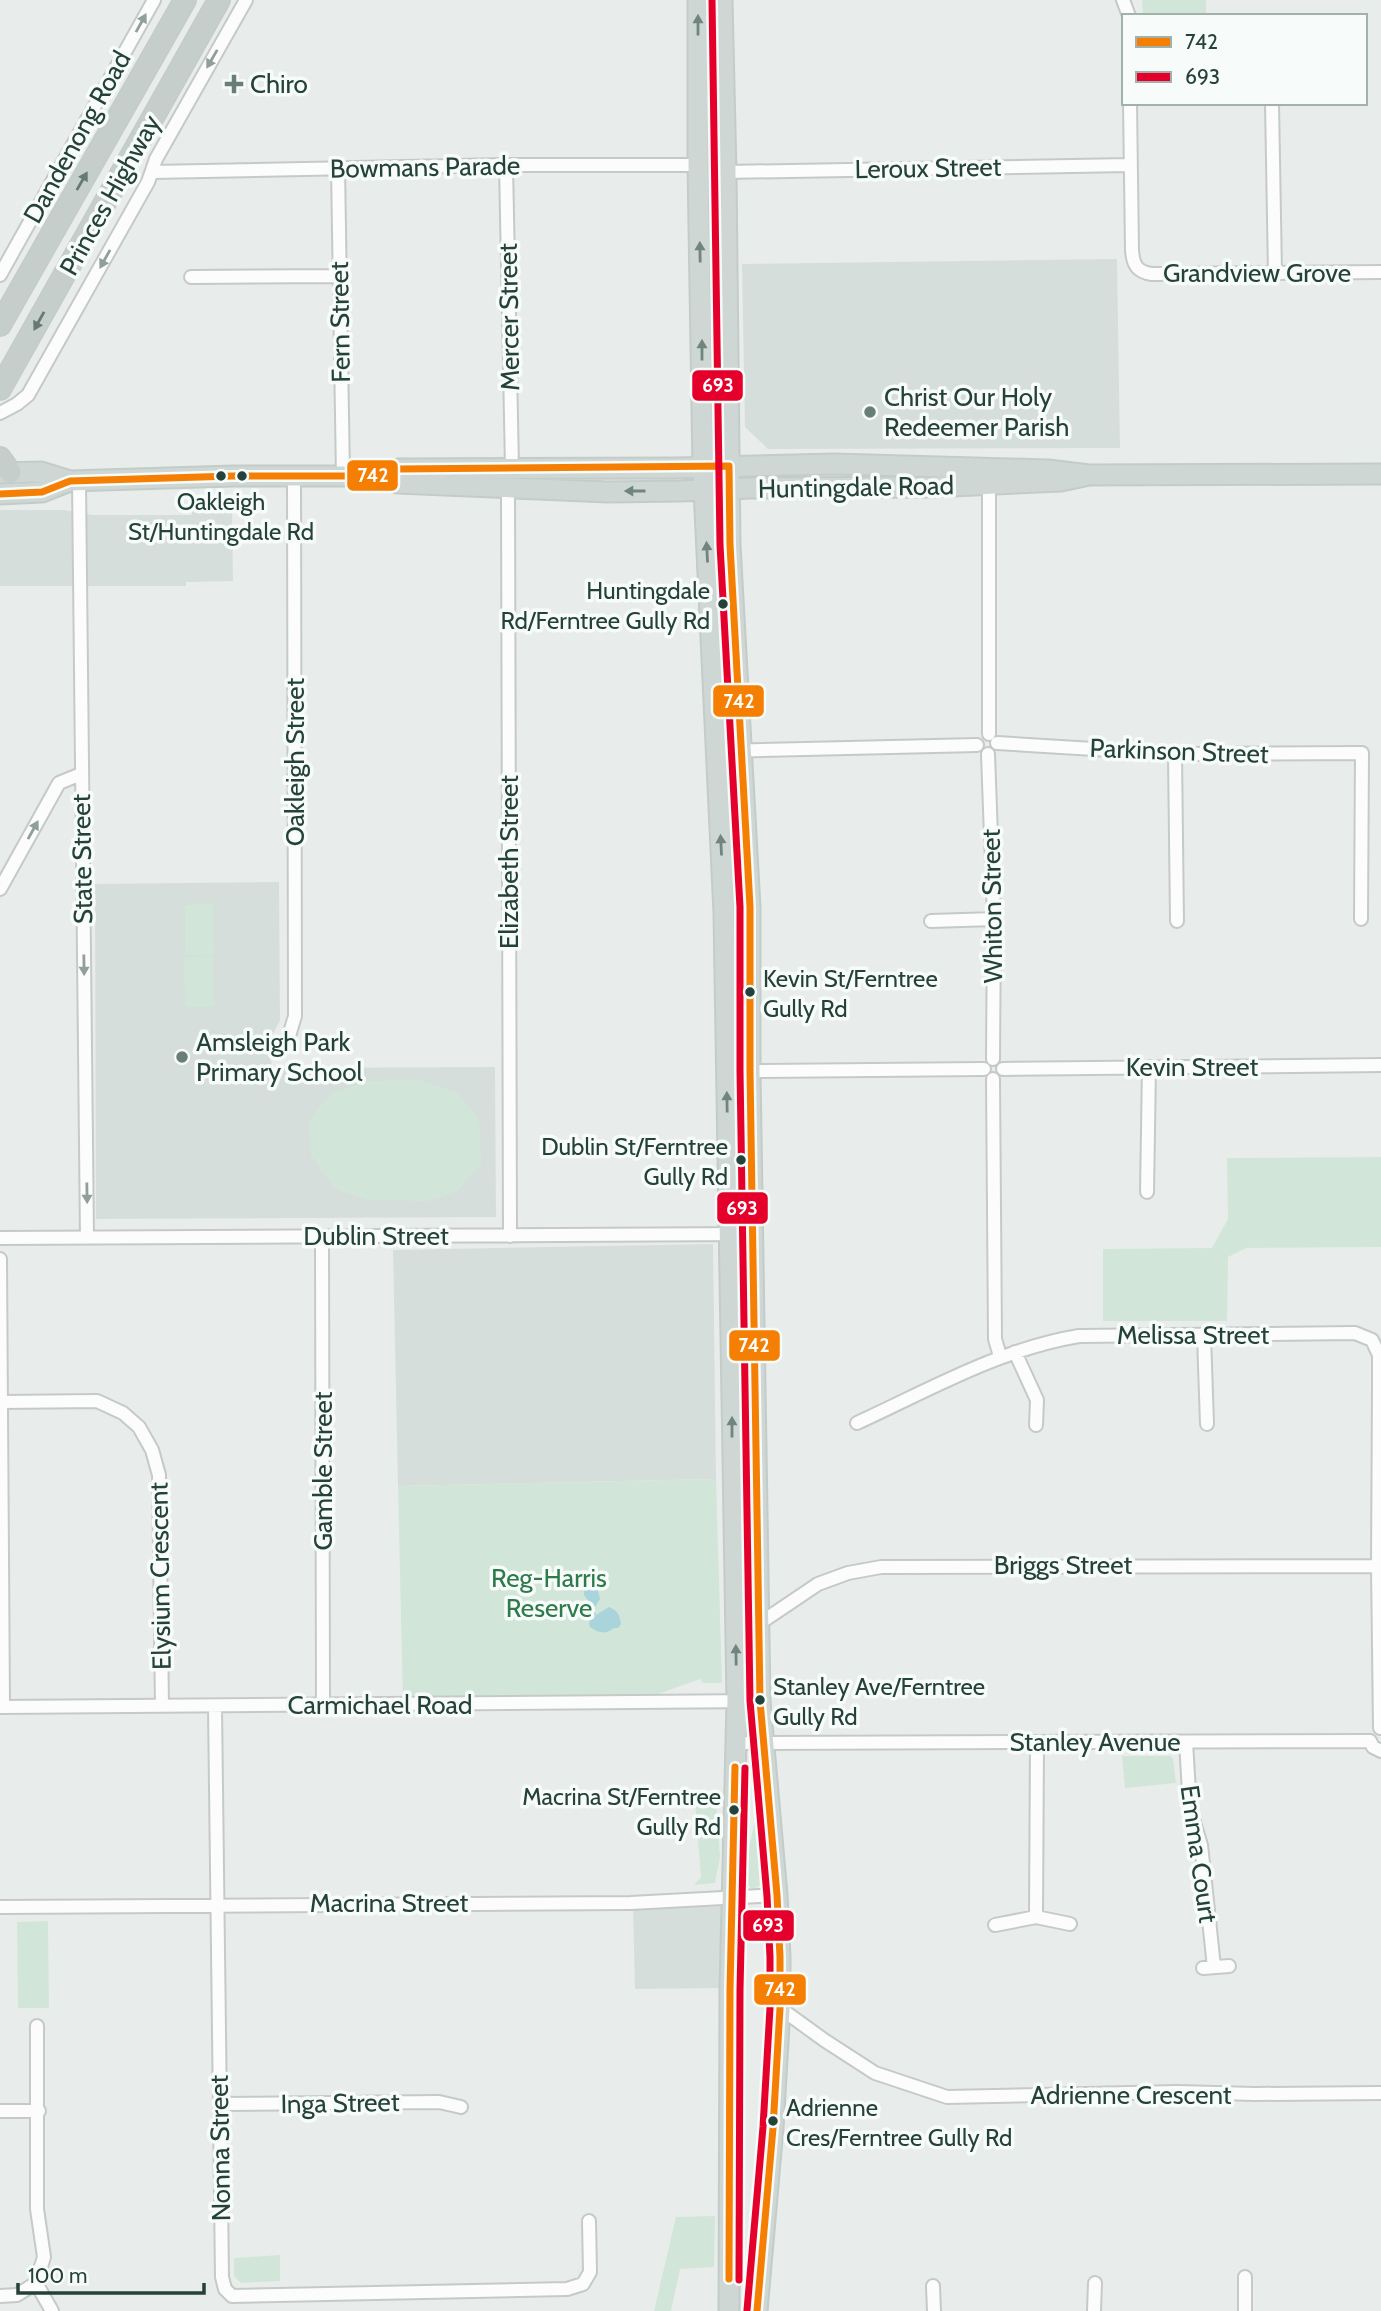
<svg xmlns="http://www.w3.org/2000/svg" width="1381" height="2311" viewBox="0 0 1381 2311" font-family="Cabin,sans-serif">
<style>
.built{fill:#d6dedb}
.green{fill:#d1e6d8}
.water{fill:#a9d4db}
.lines{fill:none;stroke-linecap:round;stroke-linejoin:round}
.minor-casing{stroke:#c5cac8;stroke-width:16}
.primary-casing{stroke:#c3ccc9;stroke-width:23}
.trunk-casing{stroke:#c3ccc9;stroke-width:24}
.minor{stroke:#fcfcfc;stroke-width:12}
.primary{stroke:#cfd7d5;stroke-width:19}
.trunk{stroke:#c6cecc;stroke-width:21}
.bus-1-casing{stroke:#f7fbf9;stroke-width:12}
.bus-2-casing{stroke:#f7fbf9;stroke-width:12}
.bus-1{stroke:#f47f03;stroke-width:7}
.bus-2{stroke:#e4002b;stroke-width:7}
.oneway{fill:#909f9b}
.oneway2{fill:#718580}
.oneway3{fill:#657a74}
.poi-dot{fill:#697e78;stroke:#f7fbf9;stroke-width:2.5}
.bus-dot{fill:#24423a;stroke:#f7fbf9;stroke-width:2.5}
.labels{text-anchor:middle;dominant-baseline:central;stroke-width:7;stroke-linejoin:round;paint-order:stroke}
.bus-label{font-size:24px;fill:#24423a;stroke:#f7fbf9;text-anchor:end}
.poi-label{font-size:26px;fill:#24423a;stroke:#f7fbf9;text-anchor:start}
.street-label{font-size:26px;fill:#24423a;stroke:#f7fbf9}
.park-label{font-size:26px;fill:#2d7a4b;stroke:#f7fbf9}
.line-badge{stroke:#f7fbf9;stroke-width:2.5}
.badge-label{font-size:19px;text-anchor:middle;font-weight:bold;fill:#fff}
</style>
<rect width="100%" height="100%" fill="#e8edeb"/>
<!-- built -->
<path class="built" d="M 1117,259 L 1120,448 L 768,449 L 745,427 L 742,264 Z
M 0,510 L 64,510 L 92,515 L 192,515 L 192,511 L 232,511 L 233,581 L 186,582 L 186,586 L 0,586 Z
M 279,882 L 280,1021 L 266,1046 L 273,1068 L 495,1067 L 496,1217 L 96,1219 L 95,884 Z
M 713,1244 L 716,1479 L 398,1486 L 393,1250 Z
M 725,1906 L 724,1988 L 635,1989 L 633,1908 Z"/>
<!-- green -->
<path class="green" d="M 1142,0 L 1206,0 L 1206,16 L 1143,16 Z
M 213,904 L 214,955 L 185,955 L 185,905 Z
M 213,956 L 214,1007 L 185,1007 L 184,957 Z
M 420,1080 L 456,1092 L 479,1119 L 481,1164 L 457,1191 L 427,1201 L 368,1200 L 334,1188 L 311,1155 L 309,1121 L 331,1093 L 371,1081 Z
M 1381,1157 L 1381,1247 L 1246,1248 L 1228,1257 L 1227,1321 L 1103,1321 L 1103,1249 L 1212,1248 L 1228,1219 L 1227,1158 Z
M 716,1479 L 722,1683 L 703,1683 L 700,1679 L 633,1703 L 403,1704 L 398,1486 Z
M 1122,1756 L 1171,1756 L 1173,1759 L 1176,1783 L 1125,1788 Z
M 695,1802 L 716,1802 L 720,1857 L 715,1883 L 694,1885 L 701,1877 Z
M 755,1821 L 760,1884 L 758,1887 L 752,1889 C 742,1879 743,1867 742,1854 L 748,1852 Z
M 48,1921 L 49,2008 L 18,2008 L 17,1922 Z
M 715,2216 L 714,2267 L 680,2269 L 671,2311 L 654,2311 L 676,2217 Z
M 280,2255 L 280,2281 L 241,2283 L 234,2276 L 234,2258 Z"/>
<!-- water -->
<path class="water" d="M 587,1581 C 597,1584 598,1589 600,1599 L 594,1609 L 596,1615 L 609,1607 C 617,1610 620,1615 621,1624 L 618,1628 L 614,1628 C 605,1635 599,1633 590,1627 L 589,1623 C 594,1616 590,1601 584,1595 L 583,1584 Z"/>
<g class="lines">
<!-- minor casing -->
<g class="minor-casing">
<path id="minor" d="M 1123,0 L 1129,16
M 1130,103 L 1132,250 C 1133,265 1137,272 1152,274 L 1381,272
M 1272,103 L 1275,274
M 506,165 L 512,468
M 338,168 L 343,476
M 152,172 L 506,165 L 698,165
M 726,172 L 1130,165
M 0,275 L 154,0
M 191,277 L 340,276
M 0,413 L 17,404 L 28,395 L 148,182 L 156,159 L 246,0
M 989,478 L 989,734
M 79,481 L 87,1238
M 508,488 L 510,1236
M 997,743 L 1175,754 L 1362,753 L 1361,919
M 717,751 L 977,745
M 988,754 L 994,919 L 993,1059
M 1175,754 L 1177,921
M 0,889 L 59,783 L 81,774
M 931,921 L 994,919
M 286,1046 L 295,1016 L 294,476
M 1003,1069 L 1381,1065
M 750,1071 L 984,1069
M 993,1079 L 995,1339 L 1000,1356
M 1147,1192 L 1149,1067
M 322,1237 L 323,1705
M 0,1238 L 753,1234
M 0,1259 L 3,1707
M 1204,1336 L 1207,1424
M 1015,1352 L 1037,1400 L 1036,1425
M 1,1402 L 97,1401 L 123,1413 L 139,1427 L 152,1450 L 159,1475 L 162,1706
M 857,1423 C 929,1390 1000,1349 1079,1336 L 1355,1333 L 1372,1340 L 1379,1355 L 1379,1388 L 1378,1566 L 1380,1728
M 760,1623 L 818,1584 L 848,1573 L 881,1567 L 1381,1566
M 215,1706 L 222,2277 L 225,2289 L 232,2296 L 567,2289 L 583,2284 L 590,2272 L 589,2221
M 0,1707 L 760,1701
M 1370,1741 L 1373,1747 L 1381,1751
M 1186,1742 L 1190,1809 L 1201,1845 L 1214,1967
M 736,1743 L 1370,1741
M 0,1907 L 631,1903 L 777,1895
M 1036,1917 L 1037,1742
M 995,1925 L 1036,1917 L 1070,1924
M 1203,1968 L 1229,1966
M 780,2008 L 824,2040 L 875,2073 L 947,2097 L 1177,2092 L 1255,2094 L 1381,2093
M 37,2026 L 37,2209 L 44,2257 L 36,2283 L 52,2311
M 220,2104 L 439,2102 L 461,2107
M 0,2111 L 39,2111
M 933,2286 L 934,2311
M 0,2296 L 17,2295 L 36,2283
M 1094,2311 L 1095,2283
M 1245,2311 L 1245,2277"/>
</g>
<!-- primary casing -->
<g class="primary-casing">
<path id="primary" d="M 698,0 L 698,165 L 703,468 L 724,913 L 737,1701 L 730,1990 L 729,2311
M 722,0 L 726,172 L 730,545 L 750,907 L 750,1071 L 760,1701 L 777,1895 L 780,1957 L 780,2008 L 773,2128 L 757,2311
M 0,473 L 41,472 L 70,481 L 233,476 L 371,476 L 397,483 L 608,492 L 681,491 L 751,488 L 931,487 L 1061,481 L 1089,475
M 372,476 L 398,469 L 675,468 L 835,464 L 1048,470 L 1089,475 L 1381,474
M 0,494 L 42,492 L 70,481"/>
</g>
<!-- trunk casing -->
<g class="trunk-casing">
<path id="trunk" d="M 0,325 L 185,0
M 0,389 L 219,0
M 0,458 L 10,472"/>
</g>
<!-- minor -->
<use href="#minor" class="minor"/>
<!-- primary -->
<use href="#primary" class="primary"/>
<!-- trunk -->
<use href="#trunk" class="trunk"/>
<!-- bus-1 casing -->
<g class="bus-1-casing">
<path id="bus-1" d="M 0,494 L 42,492 L 70,481 L 233,476 L 371,476 L 398,469 L 729,466 L 730,545 L 750,907 L 750,1071 L 760,1701 L 777,1895 L 780,1957 L 780,2008 L 773,2128 L 757,2311
M 729,2279 L 730,1990 L 735,1767"/>
</g>
<!-- bus-2 casing -->
<g class="bus-2-casing">
<path id="bus-2" d="M 712,0 L 720,545 L 740,907 L 740,1071 L 750,1701 L 767,1896 L 770,1957 L 770,2008 L 763,2127 L 747,2310
M 739,2280 L 740,1990 L 745,1768"/>
</g>
<!-- bus-1 -->
<use href="#bus-1" class="bus-1"/>
<!-- bus-2 -->
<use href="#bus-2" class="bus-2"/>
</g>
<!-- one-way arrows -->
<defs><path id="oneway-solid" d="M-6-.8H1V-3.2L6.5 0L1 3.2V.8H-6Z" transform="scale(1.75)"/></defs>
<g class="oneway">
<use href="#oneway-solid" transform="translate(141 23) rotate(-61)"/>
<use href="#oneway-solid" transform="translate(212 59) rotate(120)"/>
<use href="#oneway-solid" transform="translate(105 259) rotate(119)"/>
<use href="#oneway-solid" transform="translate(33 830) rotate(-61)"/>
<use href="#oneway-solid" transform="translate(84 965) rotate(89)"/>
<use href="#oneway-solid" transform="translate(87 1193) rotate(89)"/>
</g>
<g class="oneway2">
<use href="#oneway-solid" transform="translate(698 25) rotate(-90)"/>
<use href="#oneway-solid" transform="translate(700 252) rotate(-91)"/>
<use href="#oneway-solid" transform="translate(702 350) rotate(-90)"/>
<use href="#oneway-solid" transform="translate(635 491) rotate(180)"/>
<use href="#oneway-solid" transform="translate(707 552) rotate(-93)"/>
<use href="#oneway-solid" transform="translate(721 845) rotate(-93)"/>
<use href="#oneway-solid" transform="translate(727 1102) rotate(-91)"/>
<use href="#oneway-solid" transform="translate(732 1427) rotate(-90)"/>
<use href="#oneway-solid" transform="translate(736 1655) rotate(-91)"/>
</g>
<g class="oneway3">
<use href="#oneway-solid" transform="translate(82 181) rotate(-60)"/>
<use href="#oneway-solid" transform="translate(39 321) rotate(119)"/>
</g>
<!-- markers -->
<g class="poi-dot">
<path d="M230.5 73.5h7v7h7v7h-7v7h-7v-7h-7v-7h7z"/>
<circle cx="870" cy="412" r="7"/>
<circle cx="182" cy="1057" r="7"/>
</g>
<g class="bus-dot">
<circle cx="221" cy="476" r="6"/>
<circle cx="242" cy="476" r="6"/>
<circle cx="723" cy="604" r="6"/>
<circle cx="750" cy="992" r="6"/>
<circle cx="741" cy="1160" r="6"/>
<circle cx="760" cy="1700" r="6"/>
<circle cx="734" cy="1810" r="6"/>
<circle cx="773" cy="2121" r="6"/>
</g>
<g class="labels">
<!-- bus labels -->
<g class="bus-label">
<text x="221" y="501" text-anchor="middle">Oakleigh<tspan x="221" dy="30">St/Huntingdale Rd</tspan></text>
<text x="710" y="590">Huntingdale<tspan x="710" dy="30">Rd/Ferntree Gully Rd</tspan></text>
<text x="763" y="978" text-anchor="start">Kevin St/Ferntree<tspan x="763" dy="30">Gully Rd</tspan></text>
<text x="728" y="1146">Dublin St/Ferntree<tspan x="728" dy="30">Gully Rd</tspan></text>
<text x="773" y="1686" text-anchor="start">Stanley Ave/Ferntree<tspan x="773" dy="30">Gully Rd</tspan></text>
<text x="721" y="1796">Macrina St/Ferntree<tspan x="721" dy="30">Gully Rd</tspan></text>
<text x="786" y="2107" text-anchor="start">Adrienne<tspan x="786" dy="30">Cres/Ferntree Gully Rd</tspan></text>
</g>
<!-- poi labels -->
<g class="poi-label">
<text x="250" y="84">Chiro</text>
<text x="884" y="397">Christ Our Holy<tspan x="884" dy="30">Redeemer Parish</tspan></text>
<text x="196" y="1042">Amsleigh Park<tspan x="196" dy="30">Primary School</tspan></text>
</g>
<!-- street labels -->
<g class="street-label">
<text transform="translate(77 137) rotate(-61)">Dandenong Road</text>
<text transform="translate(425 167) rotate(-1)">Bowmans Parade</text>
<text transform="translate(928 168) rotate(-1)">Leroux Street</text>
<text transform="translate(110 195) rotate(-61)">Princes Highway</text>
<text x="1257" y="273">Grandview Grove</text>
<text transform="translate(509 317) rotate(-91)">Mercer Street</text>
<text transform="translate(340 322) rotate(-91)">Fern Street</text>
<text transform="translate(856 487) rotate(-1)">Huntingdale Road</text>
<text transform="translate(1179 751) rotate(2)">Parkinson Street</text>
<text transform="translate(295 762) rotate(-90)">Oakleigh Street</text>
<text transform="translate(82 859) rotate(-91)">State Street</text>
<text transform="translate(509 862) rotate(-90)">Elizabeth Street</text>
<text transform="translate(992 906) rotate(-91)">Whiton Street</text>
<text x="1192" y="1067">Kevin Street</text>
<text x="376" y="1236">Dublin Street</text>
<text x="1193" y="1335">Melissa Street</text>
<text transform="translate(323 1471) rotate(-90)">Gamble Street</text>
<text x="1063" y="1565">Briggs Street</text>
<text transform="translate(160 1576) rotate(-91)">Elysium Crescent</text>
<text x="380" y="1705">Carmichael Road</text>
<text x="1095" y="1742">Stanley Avenue</text>
<text transform="translate(1199 1854) rotate(82)">Emma Court</text>
<text x="389" y="1903">Macrina Street</text>
<text x="1131" y="2095">Adrienne Crescent</text>
<text transform="translate(340 2103) rotate(-1)">Inga Street</text>
<text transform="translate(220 2148) rotate(-91)">Nonna Street</text>
</g>
<!-- park labels -->
<g class="park-label">
<text x="549" y="1578">Reg-Harris<tspan x="549" dy="30">Reserve</tspan></text>
</g>
</g>
<g class="line-badge">
<rect x="691" y="369" width="53" height="33" rx="7" fill="#e4002b"/>
<rect x="346" y="459" width="53" height="33" rx="7" fill="#f47f03"/>
<rect x="712" y="684" width="53" height="34" rx="7" fill="#f47f03"/>
<rect x="716" y="1191" width="53" height="34" rx="7" fill="#e4002b"/>
<rect x="728" y="1329" width="53" height="33" rx="7" fill="#f47f03"/>
<rect x="742" y="1909" width="53" height="33" rx="7" fill="#e4002b"/>
<rect x="753" y="1973" width="54" height="33" rx="7" fill="#f47f03"/>
</g>
<g class="badge-label">
<text x="718" y="392">693</text>
<text x="373" y="482">742</text>
<text x="739" y="708">742</text>
<text x="742" y="1215">693</text>
<text x="754" y="1352">742</text>
<text x="768" y="1932">693</text>
<text x="780" y="1996">742</text>
</g>
<!-- legend -->
<rect x="1122" y="14" width="245" height="91" fill="#f7fbf9" stroke="#a3b1ad" stroke-width="2"/>
<rect x="1136" y="37" width="35" height="10" fill="#f47f03" stroke="#a3b1ad" stroke-width="2"/>
<text x="1185" y="49" font-size="21" fill="#24423a">742</text>
<rect x="1136" y="72" width="35" height="10" fill="#e4002b" stroke="#a3b1ad" stroke-width="2"/>
<text x="1185" y="84" font-size="21" fill="#24423a">693</text>
<!-- scale -->
<path d="M18 2283v10h186v-10" fill="none" stroke="#24423a" stroke-width="3.5"/>
<text x="28" y="2283" font-size="21" fill="#24423a" stroke="#f7fbf9" stroke-width="5" paint-order="stroke">100 m</text>
</svg>
